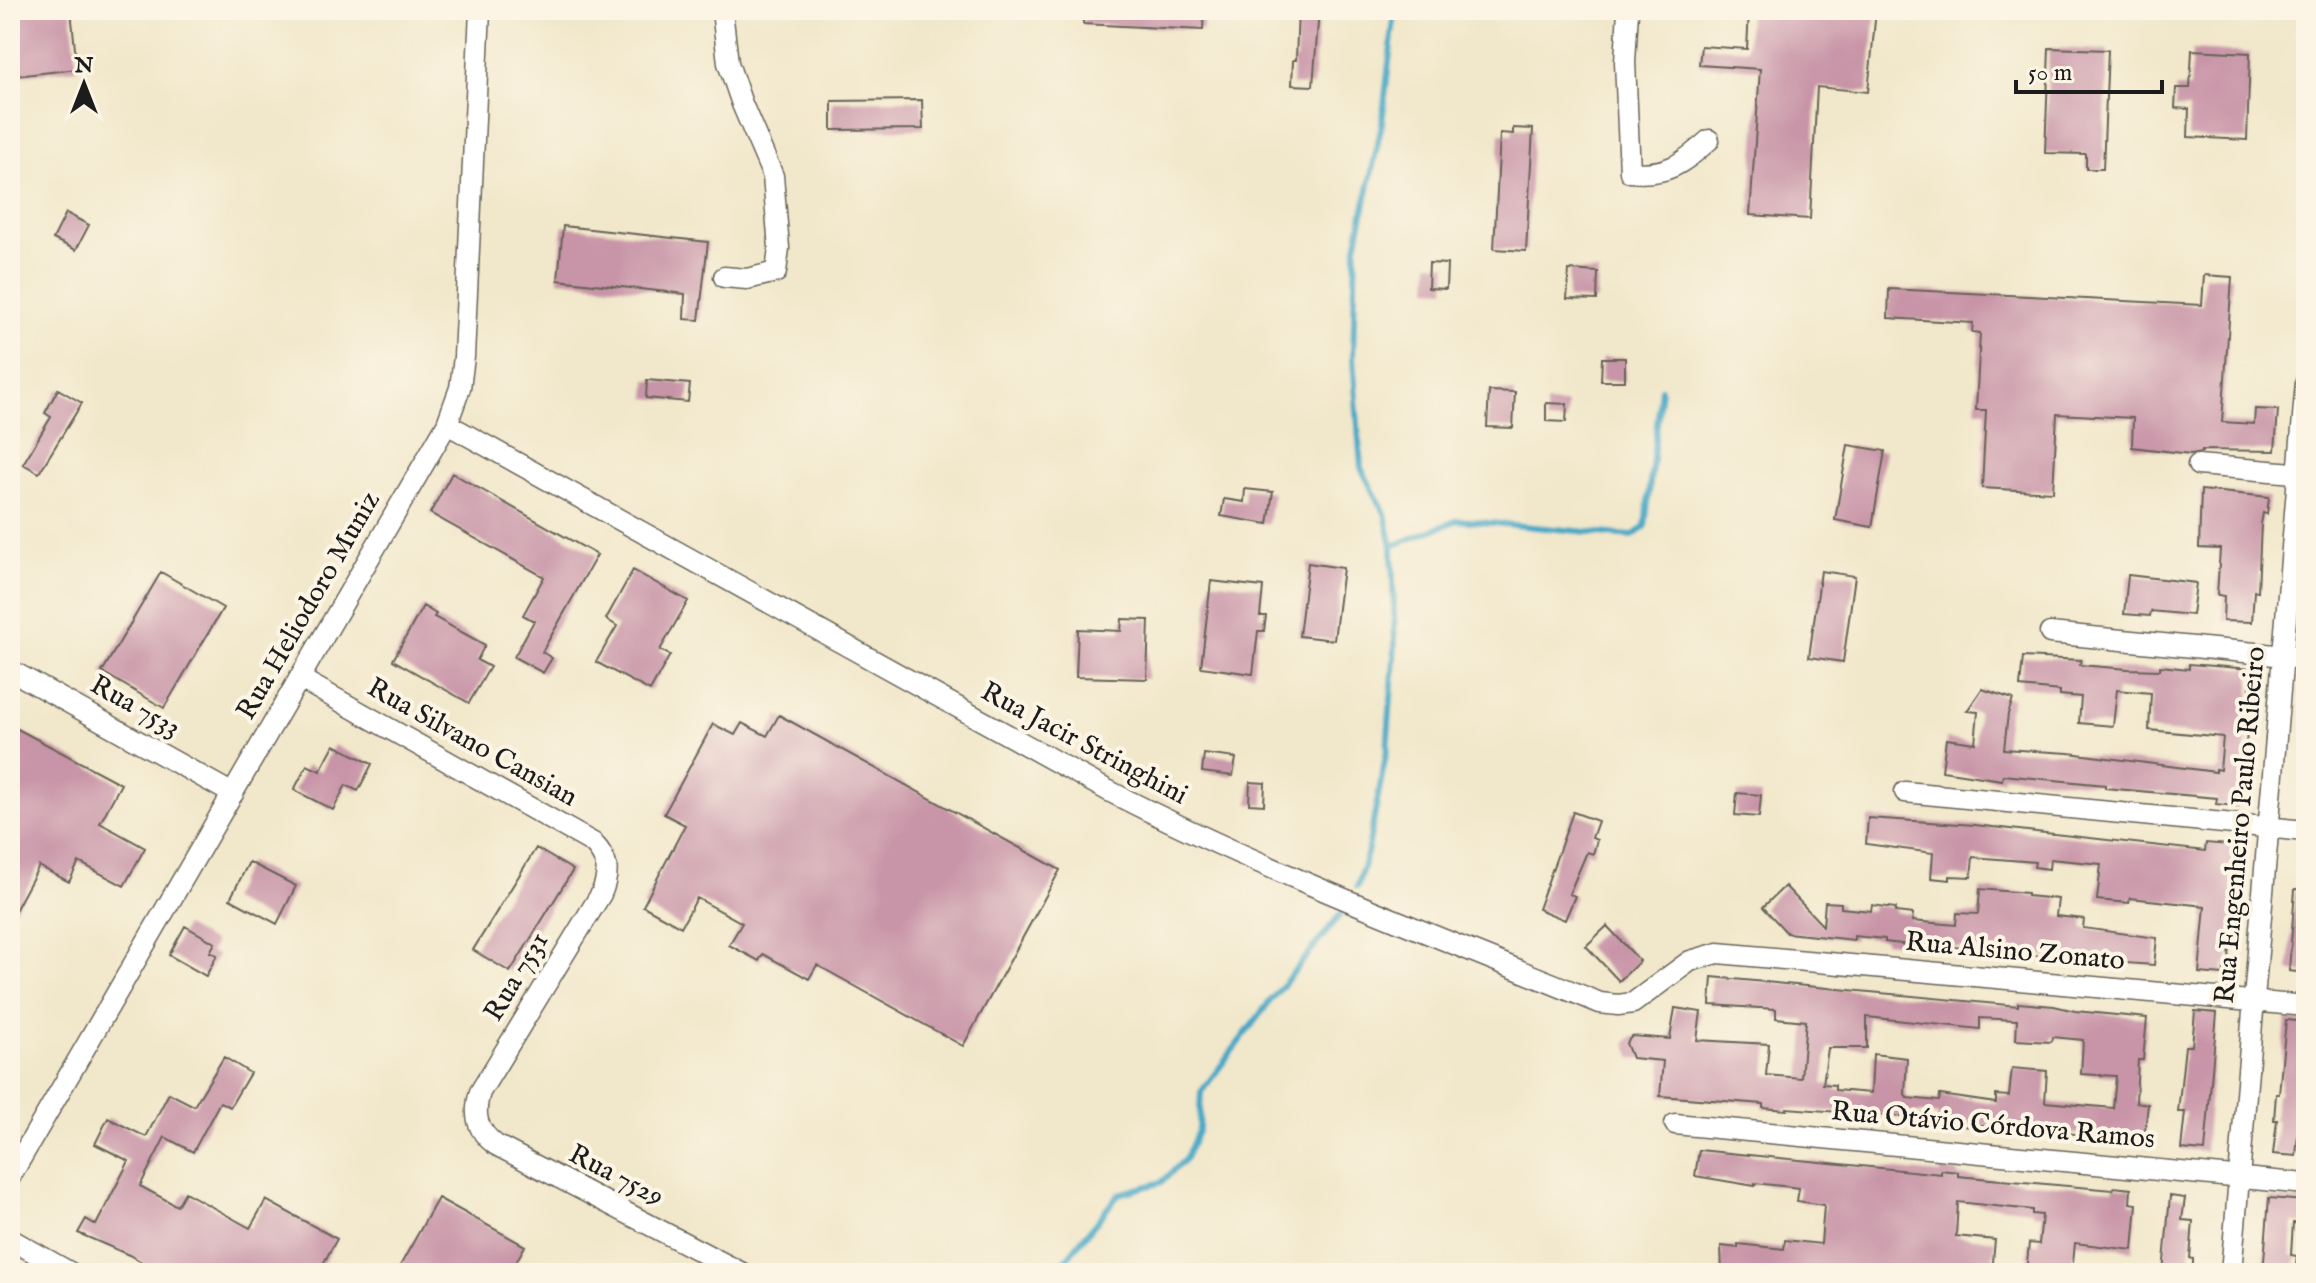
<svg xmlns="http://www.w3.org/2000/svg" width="2316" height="1283" viewBox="0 0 2316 1283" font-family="'IM FELL English',serif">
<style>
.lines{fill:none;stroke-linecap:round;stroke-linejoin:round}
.stream{stroke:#46a8c6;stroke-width:6}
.building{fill:#c894a7;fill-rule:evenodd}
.minor-casing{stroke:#676359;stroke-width:23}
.minor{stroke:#fff;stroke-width:20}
.labels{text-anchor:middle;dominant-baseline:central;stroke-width:8;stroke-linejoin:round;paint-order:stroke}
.street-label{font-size:28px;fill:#1c1c1c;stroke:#fcf5e5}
</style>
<rect width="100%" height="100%" fill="#fcf5e5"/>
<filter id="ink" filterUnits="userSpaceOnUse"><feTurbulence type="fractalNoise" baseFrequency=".0125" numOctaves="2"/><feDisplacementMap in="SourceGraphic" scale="16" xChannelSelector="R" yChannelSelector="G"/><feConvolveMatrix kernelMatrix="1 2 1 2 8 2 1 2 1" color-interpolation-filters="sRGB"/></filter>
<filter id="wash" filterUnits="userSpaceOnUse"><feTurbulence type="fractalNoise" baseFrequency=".006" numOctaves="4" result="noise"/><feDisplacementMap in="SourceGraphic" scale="32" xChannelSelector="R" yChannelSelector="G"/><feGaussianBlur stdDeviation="1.8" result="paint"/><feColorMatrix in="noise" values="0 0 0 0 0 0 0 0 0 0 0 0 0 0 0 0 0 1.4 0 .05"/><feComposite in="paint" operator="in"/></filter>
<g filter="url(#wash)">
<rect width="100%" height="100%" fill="#f1e7ca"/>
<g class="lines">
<!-- stream -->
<path class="stream" d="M 1392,546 L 1458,520 L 1632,536 L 1645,527 L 1661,389
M 1357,887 L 1367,854 L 1387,750 L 1395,646 L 1392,546 L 1385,513 L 1361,468 L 1353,357 L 1356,247 L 1382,123 L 1395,10
M 1055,1273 L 1119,1194 L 1162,1182 L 1186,1158 L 1199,1129 L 1201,1092 L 1267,1005 L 1340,915"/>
</g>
<g id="blocks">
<!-- building -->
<path class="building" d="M 10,10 L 71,10 L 77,69 L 16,76 Z
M 1083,10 L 1204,10 L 1203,30 L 1083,24 Z
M 1298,10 L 1319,10 L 1313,86 L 1292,85 L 1293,60 L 1296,60 Z
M 1749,10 L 1876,10 L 1868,92 L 1817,87 L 1810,219 L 1750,215 L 1760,69 L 1699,65 L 1701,46 L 1747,49 Z
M 2049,48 L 2108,50 L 2103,169 L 2086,169 L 2086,154 L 2045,153 Z
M 2192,50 L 2250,53 L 2247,140 L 2188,137 L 2189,109 L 2175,108 L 2176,88 L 2190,88 Z
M 922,100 L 923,129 L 832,130 L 832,101 Z
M 1513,128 L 1533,129 L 1526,251 L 1494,249 L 1500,133 L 1513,134 Z
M 66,213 L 89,225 L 76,250 L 53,239 Z
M 563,226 L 708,242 L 699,320 L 684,319 L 685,294 L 558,280 Z
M 1429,263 L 1447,264 L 1446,289 L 1428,288 Z
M 1569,270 L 1598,272 L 1597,300 L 1567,299 Z
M 2204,275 L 2232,277 L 2222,422 L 2254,424 L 2255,409 L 2278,410 L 2275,451 L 2202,450 L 2202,452 L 2191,454 L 2132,447 L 2133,418 L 2057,414 L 2053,492 L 1982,488 L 1986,410 L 1976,410 L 1980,333 L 1972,332 L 1973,323 L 1888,318 L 1889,289 L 2202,305 Z
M 1602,358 L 1625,358 L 1625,381 L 1601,381 Z
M 647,380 L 690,384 L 688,402 L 646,398 Z
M 58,389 L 82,403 L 39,473 L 23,464 L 51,417 L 45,413 Z
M 1489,391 L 1515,392 L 1513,428 L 1487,427 Z
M 1546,403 L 1567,404 L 1566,422 L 1546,421 Z
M 1848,445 L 1885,451 L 1872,527 L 1835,520 Z
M 452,473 L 597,555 L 542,652 L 552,658 L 543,673 L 514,657 L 534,621 L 523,615 L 544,577 L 430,513 Z
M 1245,489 L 1273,492 L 1268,524 L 1221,516 L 1224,499 L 1244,502 Z
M 2201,490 L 2269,497 L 2267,514 L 2263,513 L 2261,524 L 2258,592 L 2254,591 L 2252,622 L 2223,621 L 2224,596 L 2217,595 L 2220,549 L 2199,548 Z
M 1308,563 L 1343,568 L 1334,640 L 1299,636 Z
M 633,570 L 688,601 L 660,650 L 670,655 L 650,691 L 596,662 L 617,626 L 606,619 Z
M 1821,571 L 1855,576 L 1843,662 L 1809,657 Z
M 161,572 L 223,608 L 164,708 L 102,672 Z
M 2128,575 L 2196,583 L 2192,615 L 2151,611 L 2150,616 L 2124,614 Z
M 1211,581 L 1263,587 L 1260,616 L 1266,616 L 1264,631 L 1258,631 L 1253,674 L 1201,667 Z
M 423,606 L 436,614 L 434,617 L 485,645 L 477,660 L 490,667 L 469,703 L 393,660 Z
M 1122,619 L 1149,620 L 1147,679 L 1076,677 L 1078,629 L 1121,631 Z
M 2023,657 L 2081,660 L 2080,665 L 2128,669 L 2160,670 L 2160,666 L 2189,669 L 2189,664 L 2251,669 L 2248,725 L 2239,806 L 2216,804 L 2217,798 L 2105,788 L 2105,785 L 2003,775 L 2002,780 L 1942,771 L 1946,739 L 1975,743 L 1978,712 L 1967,711 L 1982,689 L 2013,699 L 2008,714 L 2004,749 L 2069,753 L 2216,772 L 2216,769 L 2220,770 L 2223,737 L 2149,730 L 2151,693 L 2117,690 L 2113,726 L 2079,723 L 2081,697 L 2060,695 L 2060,691 L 2020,687 Z
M 779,715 L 1060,870 L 963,1046 L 817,965 L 809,979 L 763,954 L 759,961 L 729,945 L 742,923 L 697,898 L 681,927 L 643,906 L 685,825 L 664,814 L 713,724 L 735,735 L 742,723 L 767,736 Z
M 10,725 L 121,784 L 100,823 L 145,848 L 124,886 L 79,862 L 69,882 L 39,866 L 10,920 Z
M 334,745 L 372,764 L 358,791 L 346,785 L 333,810 L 294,790 L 307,765 L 320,771 Z
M 1204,754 L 1236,758 L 1233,776 L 1202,772 Z
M 1250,782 L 1265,783 L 1264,805 L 1249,804 Z
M 1737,793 L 1761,795 L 1759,817 L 1735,815 Z
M 1573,812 L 1598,821 L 1592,838 L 1597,840 L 1593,854 L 1587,852 L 1569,894 L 1575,896 L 1565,920 L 1538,909 Z
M 1868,818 L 1975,825 L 2205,851 L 2206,843 L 2240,846 L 2238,865 L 2233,864 L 2229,965 L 2224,965 L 2224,975 L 2199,973 L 2205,906 L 2130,898 L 2129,903 L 2097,900 L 2101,864 L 2050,859 L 2049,869 L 2034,867 L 2035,862 L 1973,857 L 1971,877 L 1950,876 L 1950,880 L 1931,878 L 1933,853 L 1866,844 Z
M 536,848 L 573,870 L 510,972 L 473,950 Z
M 249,862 L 296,886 L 277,924 L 230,899 Z
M 1785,886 L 1823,926 L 1825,902 L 1841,903 L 1841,908 L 1871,911 L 1872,905 L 1896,908 L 1895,912 L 1913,914 L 1912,921 L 1956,925 L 1957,913 L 1978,914 L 1980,889 L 2027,893 L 2027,896 L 2058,899 L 2056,916 L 2084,919 L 2083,928 L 2157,938 L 2154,965 L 2082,960 L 2082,962 L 2065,961 L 2065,958 L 2029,955 L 2029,952 L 1902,944 L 1885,942 L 1885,939 L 1854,936 L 1854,940 L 1787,933 L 1763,907 Z
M 2295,889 L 2306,890 L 2306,973 L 2289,971 Z
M 185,926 L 215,943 L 210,952 L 217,955 L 206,976 L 169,955 Z
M 1607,926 L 1640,961 L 1619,981 L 1586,946 Z
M 1712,977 L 2018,1006 L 2018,1003 L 2054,1006 L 2075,1011 L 2147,1018 L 2143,1060 L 2138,1060 L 2136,1102 L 2148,1104 L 2144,1140 L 1972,1125 L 1972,1127 L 1937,1124 L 1938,1115 L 1906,1112 L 1906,1117 L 1787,1108 L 1787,1110 L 1763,1108 L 1763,1104 L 1660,1096 L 1663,1061 L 1632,1058 L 1626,1043 L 1632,1036 L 1670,1039 L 1675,1008 L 1701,1012 L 1697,1040 L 1769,1044 L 1766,1075 L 1801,1078 L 1806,1021 L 1776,1018 L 1776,1009 L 1710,1005 ZM 1867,1017 L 1980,1029 L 1980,1018 L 2017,1020 L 2016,1040 L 2051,1042 L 2052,1037 L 2083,1040 L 2081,1074 L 2116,1076 L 2113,1108 L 2045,1102 L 2047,1071 L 2012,1068 L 2009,1096 L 1996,1095 L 1996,1103 L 1940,1095 L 1939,1101 L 1907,1098 L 1905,1094 L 1907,1058 L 1873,1054 L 1871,1093 L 1835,1090 L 1835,1085 L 1823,1084 L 1828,1048 L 1867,1048 Z
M 2195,1011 L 2217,1013 L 2205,1151 L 2181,1149 L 2185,1112 L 2178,1112 L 2185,1046 L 2192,1046 Z
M 2286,1020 L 2306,1022 L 2306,1114 L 2300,1114 L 2296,1156 L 2273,1154 L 2277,1120 L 2274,1120 L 2276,1094 L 2279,1094 Z
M 224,1057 L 250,1073 L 230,1107 L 220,1102 L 193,1152 L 165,1137 L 140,1186 L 177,1206 L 185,1192 L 250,1228 L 266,1200 L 337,1239 L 318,1273 L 214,1273 L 198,1264 L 193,1273 L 161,1273 L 129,1255 L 78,1233 L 86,1219 L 96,1225 L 129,1161 L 95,1144 L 108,1118 L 146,1137 L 169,1093 L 194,1106 Z
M 1699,1150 L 1941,1174 L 1941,1170 L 1958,1172 L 1958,1176 L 2001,1180 L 2113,1190 L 2114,1187 L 2131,1189 L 2130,1203 L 2137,1204 L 2133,1250 L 2075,1243 L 2072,1273 L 2026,1273 L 2029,1243 L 2039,1244 L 2042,1215 L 2032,1214 L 2032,1210 L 1958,1202 L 1956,1236 L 1995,1240 L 1992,1273 L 1722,1273 L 1721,1246 L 1738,1248 L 1738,1244 L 1784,1249 L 1785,1240 L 1821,1244 L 1824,1205 L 1797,1201 L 1799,1188 L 1755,1183 L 1755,1186 L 1695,1176 Z
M 2170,1196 L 2185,1198 L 2182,1220 L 2193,1221 L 2190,1258 L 2193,1259 L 2193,1273 L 2163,1273 Z
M 438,1198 L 525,1246 L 510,1273 L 396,1273 Z
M 2269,1198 L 2306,1201 L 2306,1224 L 2293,1223 L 2291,1255 L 2297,1256 L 2295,1273 L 2263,1273 Z"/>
</g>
</g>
<g filter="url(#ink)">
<use href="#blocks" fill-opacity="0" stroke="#676359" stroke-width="2"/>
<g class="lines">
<!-- minor casing -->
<g class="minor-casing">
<path id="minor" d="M 722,10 L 728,63 L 742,104 L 773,176 L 779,248 L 776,272 L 747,279 L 724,277
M 1628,10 L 1625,62 L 1630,172 C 1667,176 1682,164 1709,140
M 447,424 L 1107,790 C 1266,872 1434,935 1600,1003 L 1618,1005 L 1633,1003 L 1690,961 L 1718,953 L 2306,1006
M 2198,465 L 2306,474
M 2050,633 L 2306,658
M 10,670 L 233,794
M 299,678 L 593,843 C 609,860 610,873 601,894 L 480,1092 C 473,1115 477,1131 496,1145 L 742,1273
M 1905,792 L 2306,831
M 1675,1124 L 2306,1184
M 10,1177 L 447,424 L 460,388 L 464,357 L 480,10
M 10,1239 L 71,1273
M 2231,1273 L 2306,381"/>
</g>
<!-- minor -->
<use href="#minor" class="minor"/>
</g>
</g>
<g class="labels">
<!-- street labels -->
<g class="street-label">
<text transform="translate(309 606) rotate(-60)">Rua Heliodoro Muniz</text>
<text transform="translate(135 707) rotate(29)">Rua 7533</text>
<text transform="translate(472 743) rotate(29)">Rua Silvano Cansian</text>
<text transform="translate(1084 744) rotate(28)">Rua Jacir Stringhini</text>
<text transform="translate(2241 825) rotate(-85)">Rua Engenheiro Paulo Ribeiro</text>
<text transform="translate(2015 952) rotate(5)">Rua Alsino Zonato</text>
<text transform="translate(517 977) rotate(-59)">Rua 7531</text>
<text transform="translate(1993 1126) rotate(5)">Rua Otávio Córdova Ramos</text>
<text transform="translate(616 1176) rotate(27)">Rua 7529</text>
</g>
</g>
<!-- margin -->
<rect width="2316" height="1283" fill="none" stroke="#fcf5e5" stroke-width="40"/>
<!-- north arrow -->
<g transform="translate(84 84)" stroke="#fcf5e5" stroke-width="6" paint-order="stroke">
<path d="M0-6L14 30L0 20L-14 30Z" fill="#1c1c1c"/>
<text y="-12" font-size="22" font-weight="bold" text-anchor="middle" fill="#1c1c1c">N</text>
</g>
<!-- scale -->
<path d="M2016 80v12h146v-12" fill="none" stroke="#1c1c1c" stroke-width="4"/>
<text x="2028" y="80" font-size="24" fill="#1c1c1c" stroke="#fcf5e5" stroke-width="6" paint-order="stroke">50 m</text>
</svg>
